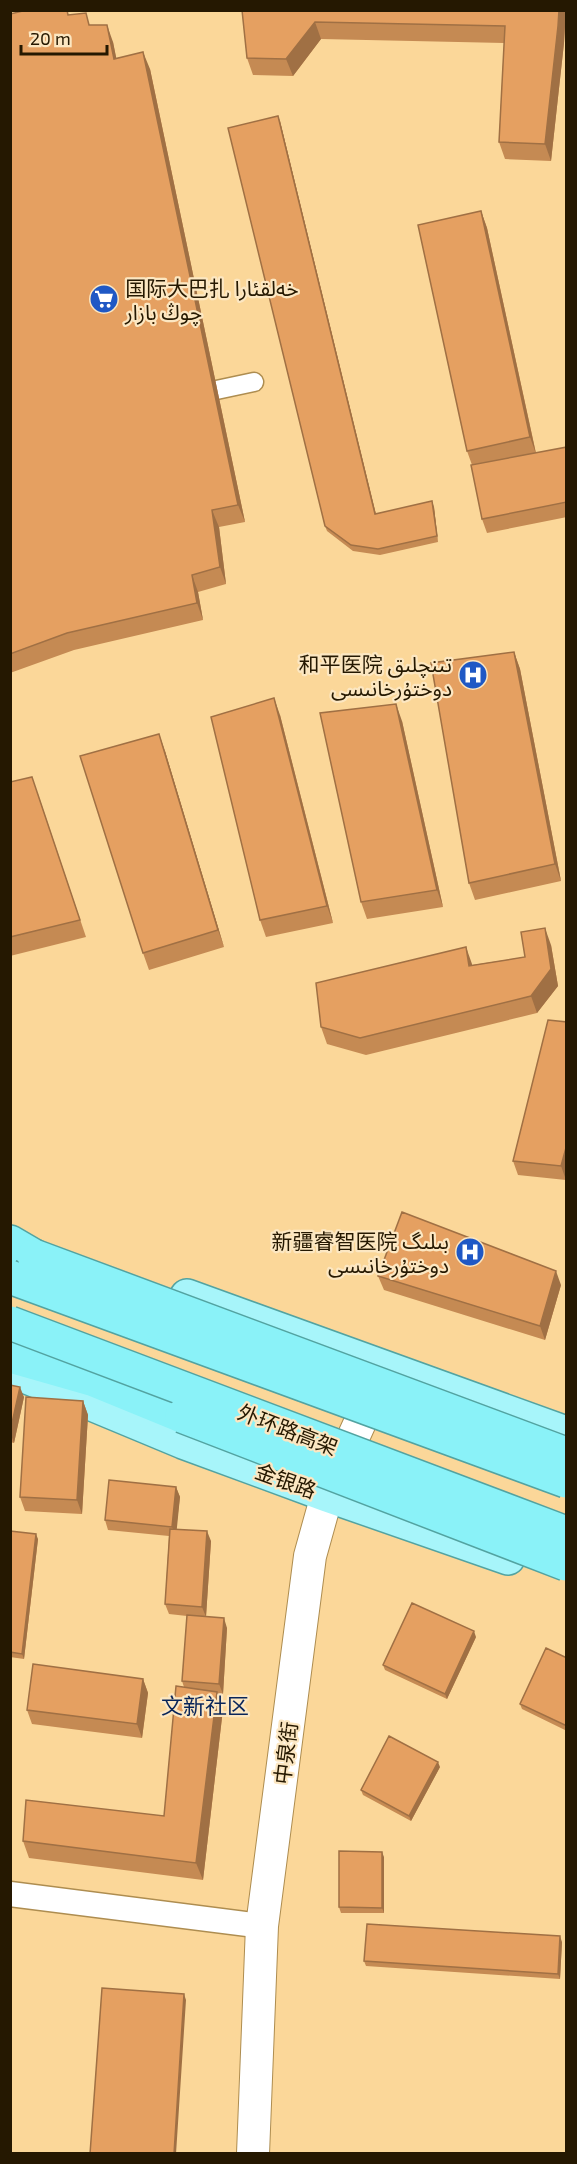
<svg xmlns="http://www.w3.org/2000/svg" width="577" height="2164" viewBox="0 0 577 2164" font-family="'Exo 2','Noto Sans Arabic','Noto Sans SC',sans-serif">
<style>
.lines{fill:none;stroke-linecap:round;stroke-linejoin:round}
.pedestrian-casing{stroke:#ae8d50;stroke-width:21}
.minor-casing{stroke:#ae8d50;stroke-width:27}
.tertiary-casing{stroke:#ae8d50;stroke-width:34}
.primary-casing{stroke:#53a3a1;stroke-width:36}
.trunk-casing{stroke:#53a3a1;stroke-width:36}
.pedestrian{stroke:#fff;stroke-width:18}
.minor{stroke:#fff;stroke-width:24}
.tertiary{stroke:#fff;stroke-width:32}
.primary{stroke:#a7f5fa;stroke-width:33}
.trunk{stroke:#8af2f8;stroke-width:33}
.trunk-bridge-casing{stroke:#53a3a1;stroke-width:36;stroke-linecap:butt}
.trunk-bridge{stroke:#8af2f8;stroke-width:33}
.wall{fill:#c58a53}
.shaded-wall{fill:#a07044}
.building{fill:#e5a061;stroke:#a07044;stroke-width:1.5}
.labels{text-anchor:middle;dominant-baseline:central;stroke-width:4.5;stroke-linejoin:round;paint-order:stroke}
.poi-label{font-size:21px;fill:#251801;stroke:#fce7c2;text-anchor:end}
.street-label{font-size:21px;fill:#251801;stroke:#fce7c2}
.neighbourhood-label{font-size:22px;fill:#092559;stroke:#fce7c2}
</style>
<rect width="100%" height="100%" fill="#fbd799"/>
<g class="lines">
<!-- pedestrian casing -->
<g class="pedestrian-casing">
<path id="pedestrian" d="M 193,395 L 254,382"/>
</g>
<!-- minor casing -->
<g class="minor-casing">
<path id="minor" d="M 10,1894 L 262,1926"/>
</g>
<!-- tertiary casing -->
<g class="tertiary-casing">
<path id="tertiary" d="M 253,2154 L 262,1926 L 310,1556 L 327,1495 L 377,1385"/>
</g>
<!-- primary casing -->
<g class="primary-casing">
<path id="primary" d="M 187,1296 L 566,1433
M 10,1370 L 183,1442 L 327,1495 L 508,1558"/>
</g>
<!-- trunk casing -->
<g class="trunk-casing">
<path id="trunk" d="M 10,1242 L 34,1256
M 10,1356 L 94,1380 L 182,1416"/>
</g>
<!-- pedestrian -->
<use href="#pedestrian" class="pedestrian"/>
<!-- minor -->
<use href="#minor" class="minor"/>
<!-- tertiary -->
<use href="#tertiary" class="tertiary"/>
<!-- primary -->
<use href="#primary" class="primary"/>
<!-- trunk -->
<use href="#trunk" class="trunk"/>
<!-- trunk-bridge casing -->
<g class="trunk-bridge-casing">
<path id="trunk-bridge" d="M 34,1256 L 566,1454
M 10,1277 L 566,1481
M 10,1323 L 566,1533
M 182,1416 L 566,1564"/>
</g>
<!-- trunk-bridge -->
<use href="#trunk-bridge" class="trunk-bridge"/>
</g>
<!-- wall -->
<path class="wall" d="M 242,10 L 566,10 L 564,43 L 551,161 L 505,159 L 499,142 L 504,43 L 321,39 L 293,76 L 253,75 L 247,58 Z
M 10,14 L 69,15 L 90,25 L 113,42 L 116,58 L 150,69 L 245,522 L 219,527 L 226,584 L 198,592 L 203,620 L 74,650 L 10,673 Z
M 280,121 L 376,514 L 434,507 L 438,542 L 380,555 L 353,551 L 327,531 L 325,526 Z
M 481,211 L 487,228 L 536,453 L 567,447 L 567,517 L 487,533 L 482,519 L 472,465 L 467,451 Z
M 514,652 L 520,669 L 561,881 L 475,900 L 469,883 Z
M 280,715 L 333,923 L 266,937 L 260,920 Z
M 402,721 L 443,907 L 367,919 L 361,902 Z
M 165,751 L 224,947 L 149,970 L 143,953 Z
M 10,782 L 38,794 L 86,937 L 10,956 Z
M 551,945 L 558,986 L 537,1013 L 366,1055 L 327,1044 L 321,1027 L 472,964 L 472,965 L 525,957 Z
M 548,1020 L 566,1180 L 518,1175 L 513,1161 Z
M 378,1276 L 561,1285 L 545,1340 L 384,1290 Z
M 10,1385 L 24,1397 L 14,1443 L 10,1442 Z
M 83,1401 L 88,1415 L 82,1514 L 25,1511 L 20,1497 Z
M 176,1487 L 180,1497 L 176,1529 L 211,1541 L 206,1616 L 227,1628 L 223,1694 L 218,1694 L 223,1709 L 203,1880 L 29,1858 L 23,1841 L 164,1816 L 184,1687 L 182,1681 L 187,1616 L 169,1614 L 165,1604 L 169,1536 L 108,1530 L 105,1520 Z
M 10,1531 L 38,1539 L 24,1659 L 10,1657 Z
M 476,1637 L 447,1699 L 385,1670 L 383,1665 Z
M 567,1658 L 567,1731 L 522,1709 L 520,1704 Z
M 143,1679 L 148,1693 L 142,1738 L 32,1724 L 27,1710 Z
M 440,1767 L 411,1821 L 363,1795 L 361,1790 Z
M 384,1857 L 384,1913 L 341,1913 L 339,1907 Z
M 562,1942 L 560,1979 L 366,1966 L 364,1961 Z"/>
<!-- shaded-wall -->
<path class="shaded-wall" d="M 559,10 L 566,10 L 564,43 L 551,161 L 545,144 Z
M 315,22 L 321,39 L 293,76 L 286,59 Z
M 107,25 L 113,42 L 120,76 L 114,59 Z
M 143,52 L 150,69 L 245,522 L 238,505 Z
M 278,116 L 280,121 L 377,519 L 375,514 Z
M 481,211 L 487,228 L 536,454 L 530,437 Z
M 432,501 L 434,507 L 438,542 L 437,536 Z
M 212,510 L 219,527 L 226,584 L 220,567 Z
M 192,575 L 198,592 L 203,620 L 197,603 Z
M 514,652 L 520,669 L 561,881 L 555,864 Z
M 274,698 L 280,715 L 333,923 L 327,906 Z
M 396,704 L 402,721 L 443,907 L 437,890 Z
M 159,734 L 165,751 L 224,947 L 218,930 Z
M 545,928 L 551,945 L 558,986 L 537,1013 L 531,996 Z
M 466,947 L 472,964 L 475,983 L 469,966 Z
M 567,1144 L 566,1180 L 561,1166 Z
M 556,1271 L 561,1285 L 545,1340 L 540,1326 Z
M 20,1387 L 24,1397 L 14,1443 L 10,1432 Z
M 83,1401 L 88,1415 L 82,1514 L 77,1500 Z
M 176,1487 L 180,1497 L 176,1537 L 172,1527 Z
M 207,1531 L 211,1541 L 206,1617 L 202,1607 Z
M 36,1534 L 38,1539 L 24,1659 L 22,1654 Z
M 224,1618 L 227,1628 L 223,1694 L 219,1684 Z
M 474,1631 L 476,1637 L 447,1699 L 445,1694 Z
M 143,1679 L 148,1693 L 142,1738 L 137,1724 Z
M 217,1692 L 223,1709 L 203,1880 L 196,1863 Z
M 438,1762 L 440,1767 L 411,1821 L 409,1816 Z
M 382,1852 L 384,1857 L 384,1913 L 382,1908 Z
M 560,1936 L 562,1942 L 560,1979 L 558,1974 Z
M 184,1994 L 186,2000 L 176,2154 L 174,2154 Z"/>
<!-- building -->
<path class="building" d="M 27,10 L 67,10 L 68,15 L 86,13 L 89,25 L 107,25 L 114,59 L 143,52 L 238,505 L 212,510 L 220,567 L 192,575 L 197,603 L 67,633 L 10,654 L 10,14 Z
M 242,10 L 559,10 L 558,26 L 545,144 L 499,142 L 505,26 L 315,22 L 286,59 L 247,58 Z
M 278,116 L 375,514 L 432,501 L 437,536 L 378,549 L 351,545 L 325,526 L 228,128 Z
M 481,211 L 530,437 L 467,451 L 418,225 Z
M 567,447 L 567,502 L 482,519 L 471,465 Z
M 514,652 L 555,864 L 469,883 L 431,663 Z
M 274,698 L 327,906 L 260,920 L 211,717 Z
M 396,704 L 437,890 L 361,902 L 320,713 Z
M 159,734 L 218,930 L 143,953 L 80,756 Z
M 32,777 L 80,920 L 10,937 L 10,782 Z
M 545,928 L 551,969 L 531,996 L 360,1038 L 321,1027 L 316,983 L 466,947 L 469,966 L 525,957 L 521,932 Z
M 548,1020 L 567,1022 L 567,1144 L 561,1166 L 513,1161 Z
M 402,1212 L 556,1271 L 540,1326 L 378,1276 Z
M 10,1385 L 20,1387 L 10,1432 Z
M 26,1397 L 83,1401 L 77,1500 L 20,1497 Z
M 109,1480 L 176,1487 L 172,1527 L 105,1520 Z
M 170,1529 L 207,1531 L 202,1607 L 165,1604 Z
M 10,1531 L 36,1534 L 22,1654 L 10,1652 Z
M 412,1603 L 474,1631 L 445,1694 L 383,1665 Z
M 187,1615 L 224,1618 L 219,1684 L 182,1681 Z
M 546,1648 L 567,1658 L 567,1726 L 520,1704 Z
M 33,1664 L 143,1679 L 137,1724 L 27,1710 Z
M 176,1686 L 217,1692 L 196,1863 L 23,1841 L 26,1800 L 164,1816 Z
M 389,1736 L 438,1762 L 409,1816 L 361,1790 Z
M 339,1851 L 382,1852 L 382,1908 L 339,1907 Z
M 367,1924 L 560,1936 L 558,1974 L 364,1961 Z
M 102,1988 L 184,1994 L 174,2154 L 90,2154 Z"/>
<!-- icons -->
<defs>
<g id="supermarket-disc" transform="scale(1.5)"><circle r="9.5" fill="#1f58c5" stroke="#fce7c2"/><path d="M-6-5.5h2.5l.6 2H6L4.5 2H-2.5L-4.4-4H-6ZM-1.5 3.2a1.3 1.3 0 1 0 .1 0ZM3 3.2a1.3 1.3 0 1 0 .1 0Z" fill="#fff"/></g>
<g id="hospital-disc" transform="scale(1.5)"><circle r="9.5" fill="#1f58c5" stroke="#fce7c2"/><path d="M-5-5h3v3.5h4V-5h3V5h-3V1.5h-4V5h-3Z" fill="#fff"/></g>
</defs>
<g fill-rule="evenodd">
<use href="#supermarket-disc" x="104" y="299"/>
<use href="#hospital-disc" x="473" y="675"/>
<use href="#hospital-disc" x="470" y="1252"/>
</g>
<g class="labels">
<!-- poi labels -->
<g class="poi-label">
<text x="125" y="287" text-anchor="start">国际大巴扎 خەلقئارا<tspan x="125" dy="24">چوڭ بازار</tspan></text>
<text x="452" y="663">和平医院 تىنچلىق<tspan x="452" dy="24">دوختۇرخانىسى</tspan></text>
<text x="449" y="1240">新疆睿智医院 بىلىگ<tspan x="449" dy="24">دوختۇرخانىسى</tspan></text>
</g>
<!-- street labels -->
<g class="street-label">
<text transform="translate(288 1429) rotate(21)">外环路高架</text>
<text transform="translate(286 1480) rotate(20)">金银路</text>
<text transform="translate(285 1753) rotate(-83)">中泉街</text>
</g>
<!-- neighbourhood labels -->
<g class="neighbourhood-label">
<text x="205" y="1705">文新社区</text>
</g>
</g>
<!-- border -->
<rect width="577" height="2164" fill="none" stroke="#251801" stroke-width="24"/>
<!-- scale -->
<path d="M21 45v9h86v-9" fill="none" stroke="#251801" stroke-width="3"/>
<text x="30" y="45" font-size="18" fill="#251801" stroke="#fce7c2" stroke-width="4.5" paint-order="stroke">20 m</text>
</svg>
